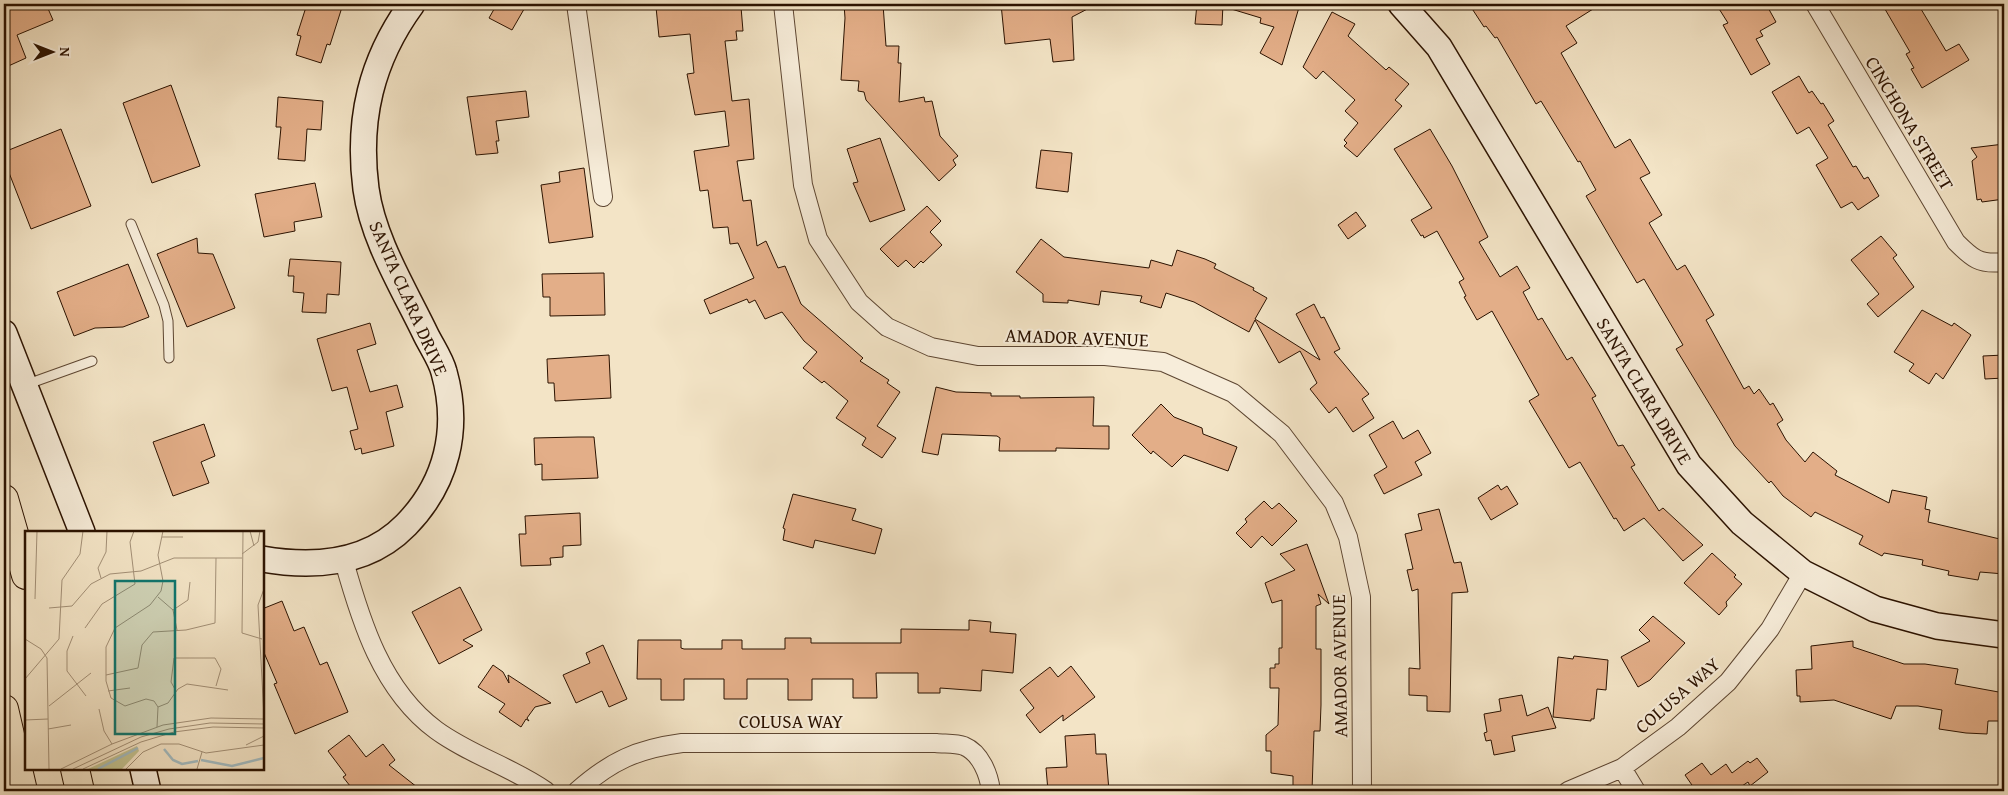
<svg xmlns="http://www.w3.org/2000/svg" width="2008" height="795" viewBox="0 0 2008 795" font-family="'Gentium Book Plus',serif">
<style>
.building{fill:#e3ae88;stroke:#2b1200}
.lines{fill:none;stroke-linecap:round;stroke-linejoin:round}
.lane-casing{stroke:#5d4632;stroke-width:11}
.street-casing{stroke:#5d4632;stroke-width:20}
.secondary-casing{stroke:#2b1200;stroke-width:28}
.highway-casing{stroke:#2b1200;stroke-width:30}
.lane{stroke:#f7edda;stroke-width:9}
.street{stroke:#f7edda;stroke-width:18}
.secondary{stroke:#f7edda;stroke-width:25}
.highway{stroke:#f3e4c6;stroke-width:28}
.labels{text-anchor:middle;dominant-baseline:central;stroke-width:4;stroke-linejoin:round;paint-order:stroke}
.street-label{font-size:19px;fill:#2b1200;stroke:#f7edda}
.inset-river{fill:none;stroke:#a2bbc1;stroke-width:2.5}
.inset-road{fill:none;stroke:#a39077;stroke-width:1}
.view{fill:#0f766e;fill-opacity:0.15;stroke:#0f766e;stroke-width:2.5}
.inset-edge{fill:none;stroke:#2b1200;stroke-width:2.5}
</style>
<rect width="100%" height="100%" fill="#f3e4c6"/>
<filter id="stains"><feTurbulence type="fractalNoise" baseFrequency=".004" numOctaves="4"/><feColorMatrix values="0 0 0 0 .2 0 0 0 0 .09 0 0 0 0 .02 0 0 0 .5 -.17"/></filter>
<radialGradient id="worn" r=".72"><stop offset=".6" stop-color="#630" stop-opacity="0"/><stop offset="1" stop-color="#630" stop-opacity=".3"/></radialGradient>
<!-- building -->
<path class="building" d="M 4,4 L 46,4 L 53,20 L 17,35 L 26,58 L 4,68 Z
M 307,4 L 343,4 L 330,45 L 327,44 L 321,63 L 296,55 L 301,36 L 297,35 Z
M 497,4 L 527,4 L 512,30 L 489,18 Z
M 688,4 L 733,4 L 734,8 L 741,7 L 743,31 L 736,31 L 737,40 L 725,41 L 732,101 L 749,99 L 754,159 L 737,161 L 743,201 L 751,200 L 757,246 L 766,241 L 778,268 L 785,266 L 801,304 L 863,358 L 860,361 L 889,380 L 887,383 L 900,392 L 877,426 L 896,438 L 882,458 L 862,445 L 866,438 L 836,418 L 848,401 L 824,381 L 822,383 L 803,368 L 817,352 L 804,341 L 782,312 L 765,319 L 755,300 L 749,303 L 747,299 L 710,314 L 704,300 L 754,278 L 738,243 L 730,244 L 728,227 L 713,228 L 708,190 L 700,191 L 694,151 L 729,146 L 725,111 L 695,115 L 687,74 L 694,73 L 690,34 L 659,37 L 656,7 Z
M 844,4 L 883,4 L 886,46 L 899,46 L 898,63 L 901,63 L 899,102 L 924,97 L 925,102 L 932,101 L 940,136 L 958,156 L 953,160 L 956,165 L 939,181 L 866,100 L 864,92 L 858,91 L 859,81 L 841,80 L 845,18 Z
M 1001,4 L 1097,4 L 1072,17 L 1074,60 L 1053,62 L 1050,39 L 1005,44 Z
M 1197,4 L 1223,4 L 1222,25 L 1195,24 Z
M 1228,4 L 1300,4 L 1282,65 L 1260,53 L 1274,27 L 1260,23 L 1261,18 L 1228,8 Z
M 1469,4 L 1601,4 L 1566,26 L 1577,43 L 1561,53 L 1615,148 L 1630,139 L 1650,173 L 1640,178 L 1662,215 L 1649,223 L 1677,270 L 1685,265 L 1714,315 L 1706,320 L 1744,389 L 1749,386 L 1754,394 L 1759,389 L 1770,405 L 1773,403 L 1783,420 L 1777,424 L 1786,440 L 1805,462 L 1813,452 L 1837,471 L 1835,475 L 1889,503 L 1892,490 L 1927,497 L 1925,509 L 1930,510 L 1928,522 L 2004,540 L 2004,574 L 1980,572 L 1978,580 L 1948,575 L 1949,571 L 1922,565 L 1923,560 L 1884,553 L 1882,556 L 1859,544 L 1863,536 L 1815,512 L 1811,517 L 1783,496 L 1771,481 L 1769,483 L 1735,446 L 1676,349 L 1683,345 L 1644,279 L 1637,283 L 1614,244 L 1586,196 L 1596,190 L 1580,161 L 1578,162 L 1541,101 L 1536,104 L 1497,37 L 1495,38 L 1486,26 L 1484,27 Z
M 1716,4 L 1766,4 L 1776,22 L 1760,31 L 1763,36 L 1756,39 L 1770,64 L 1751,75 L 1723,25 L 1728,23 Z
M 1882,4 L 1918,4 L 1946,51 L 1959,44 L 1969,60 L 1922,88 L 1911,69 L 1914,68 L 1906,54 L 1910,52 Z
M 1332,12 L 1355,24 L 1348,36 L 1386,70 L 1389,67 L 1409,84 L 1395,100 L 1402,106 L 1357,157 L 1344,146 L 1347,143 L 1344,140 L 1358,123 L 1345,111 L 1355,100 L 1323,71 L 1316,79 L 1303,67 Z
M 1799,76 L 1809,93 L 1812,91 L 1821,104 L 1823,103 L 1834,121 L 1828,125 L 1853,167 L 1856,166 L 1864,179 L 1868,177 L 1879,196 L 1858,210 L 1852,202 L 1841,208 L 1816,165 L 1828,158 L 1809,127 L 1797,134 L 1772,92 Z
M 171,85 L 200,166 L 152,183 L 123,103 Z
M 526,91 L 529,117 L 496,121 L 499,141 L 496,141 L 498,153 L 476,155 L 467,97 Z
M 278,97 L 323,101 L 321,130 L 307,129 L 305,161 L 278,159 L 281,127 L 276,127 Z
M 61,129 L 91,206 L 31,229 L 4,160 L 4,152 Z
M 1430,129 L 1452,166 L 1488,237 L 1479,242 L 1500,277 L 1517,266 L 1530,288 L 1523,292 L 1538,320 L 1542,318 L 1567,360 L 1572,357 L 1596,396 L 1592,398 L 1598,409 L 1618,446 L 1623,445 L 1635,465 L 1631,467 L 1659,511 L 1663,508 L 1703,545 L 1683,561 L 1644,518 L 1624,531 L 1616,518 L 1614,519 L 1580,462 L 1569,468 L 1529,401 L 1539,395 L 1492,311 L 1477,320 L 1464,297 L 1466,296 L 1459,282 L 1464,279 L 1437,231 L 1424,238 L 1423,235 L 1421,236 L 1411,220 L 1432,208 L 1394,149 Z
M 880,138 L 905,210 L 870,222 L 853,183 L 858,182 L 847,149 Z
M 2004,144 L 2004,199 L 1982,202 L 1981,199 L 1977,200 L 1972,161 L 1977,157 L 1971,148 Z
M 1041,150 L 1072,153 L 1068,192 L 1036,188 Z
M 584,168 L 593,237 L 549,243 L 541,185 L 560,182 L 559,172 Z
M 315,183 L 322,217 L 294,222 L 295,231 L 264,237 L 255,194 Z
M 927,206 L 941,221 L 930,232 L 942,245 L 923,263 L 921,261 L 914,268 L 906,260 L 898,267 L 880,249 Z
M 1356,212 L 1366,226 L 1348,239 L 1338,225 Z
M 1881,236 L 1897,255 L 1893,258 L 1914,287 L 1878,317 L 1867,304 L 1879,294 L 1851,260 Z
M 197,238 L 198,253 L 213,254 L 235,308 L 187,327 L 157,254 Z
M 1041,239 L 1064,257 L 1149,268 L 1151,260 L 1172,266 L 1177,250 L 1205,259 L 1216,264 L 1214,268 L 1254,288 L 1253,290 L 1267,298 L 1255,319 L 1320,360 L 1296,314 L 1314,304 L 1321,318 L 1324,317 L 1340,349 L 1334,352 L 1369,394 L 1362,399 L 1374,418 L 1353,432 L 1336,407 L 1329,413 L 1310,389 L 1317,383 L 1300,351 L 1279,363 L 1255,320 L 1249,332 L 1194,302 L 1166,293 L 1161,308 L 1140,302 L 1142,296 L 1101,291 L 1099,305 L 1068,300 L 1068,303 L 1043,302 L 1043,294 L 1016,272 Z
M 290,259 L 341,262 L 339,295 L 327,294 L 326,313 L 302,312 L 304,293 L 293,292 L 294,276 L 288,276 Z
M 128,264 L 149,317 L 123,327 L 95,328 L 74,336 L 57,292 Z
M 604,273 L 605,315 L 550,316 L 550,297 L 543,297 L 542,274 Z
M 1922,310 L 1952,326 L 1954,323 L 1971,335 L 1943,379 L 1936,373 L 1929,384 L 1909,371 L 1914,364 L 1894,352 Z
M 370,323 L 376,344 L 357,350 L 370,392 L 397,385 L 403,407 L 386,412 L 394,446 L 362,454 L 361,448 L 355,450 L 350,431 L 358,429 L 347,387 L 332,391 L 317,339 Z
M 609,355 L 611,398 L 555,401 L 554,383 L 548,383 L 547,359 Z
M 2004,355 L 2004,378 L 1985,379 L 1983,356 Z
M 936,387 L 956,392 L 991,393 L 991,396 L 1020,396 L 1020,398 L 1094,397 L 1093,426 L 1109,426 L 1109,449 L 1056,448 L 1056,451 L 999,451 L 1000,438 L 997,436 L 942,434 L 938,455 L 922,452 Z
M 1161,404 L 1174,417 L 1202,428 L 1203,434 L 1237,447 L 1228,471 L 1184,455 L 1172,467 L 1153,451 L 1151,454 L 1132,435 Z
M 1393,421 L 1403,439 L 1418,430 L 1431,453 L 1415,462 L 1422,475 L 1384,494 L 1374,475 L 1387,467 L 1369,435 Z
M 204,424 L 215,456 L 201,462 L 209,483 L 173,496 L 153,442 Z
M 578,437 L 594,437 L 598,478 L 542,480 L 542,464 L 535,465 L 534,438 Z
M 1498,485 L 1501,490 L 1507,486 L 1518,504 L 1491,520 L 1478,498 Z
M 793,494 L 856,509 L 852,520 L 882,529 L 875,554 L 815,540 L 813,548 L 783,540 L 785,529 L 783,528 Z
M 1264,501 L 1272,509 L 1279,503 L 1297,521 L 1272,546 L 1262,536 L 1251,548 L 1236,533 L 1247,522 L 1245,519 Z
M 1439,509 L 1454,563 L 1461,562 L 1468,592 L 1452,593 L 1450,712 L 1427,711 L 1427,696 L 1409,695 L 1409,668 L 1420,669 L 1418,589 L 1412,591 L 1407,570 L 1413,569 L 1405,534 L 1422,530 L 1418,514 Z
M 580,513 L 581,545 L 563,546 L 563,557 L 550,558 L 551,565 L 521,566 L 519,534 L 526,534 L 525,516 Z
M 1307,544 L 1329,604 L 1318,594 L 1321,604 L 1316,606 L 1316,649 L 1321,649 L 1321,705 L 1320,731 L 1314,731 L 1312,791 L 1293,791 L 1293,776 L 1271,773 L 1271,751 L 1266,751 L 1266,735 L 1278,725 L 1279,688 L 1270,688 L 1270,668 L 1275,668 L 1275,664 L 1279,664 L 1279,648 L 1282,648 L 1282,600 L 1272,603 L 1265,583 L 1295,570 L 1280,554 Z
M 1712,553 L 1736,575 L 1734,577 L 1742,584 L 1726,602 L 1727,606 L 1719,615 L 1684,583 Z
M 460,587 L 482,630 L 463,640 L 473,646 L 439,664 L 412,612 Z
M 282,601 L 294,631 L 304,627 L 320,665 L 327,662 L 348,712 L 295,734 L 274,684 L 277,683 L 262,648 L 262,609 Z
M 1653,616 L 1685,643 L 1650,680 L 1638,687 L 1621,657 L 1650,641 L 1639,630 Z
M 969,620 L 991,622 L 990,632 L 1016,634 L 1013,673 L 982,670 L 981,691 L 940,688 L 940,693 L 918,693 L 918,673 L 876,673 L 877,698 L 853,698 L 853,679 L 812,679 L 812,700 L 788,700 L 788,679 L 747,679 L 747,699 L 724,699 L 724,679 L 684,679 L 684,700 L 661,700 L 661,679 L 637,679 L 638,640 L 681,640 L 681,648 L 684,649 L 722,649 L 722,640 L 742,640 L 742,649 L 785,649 L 785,638 L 811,638 L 811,643 L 901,643 L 901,629 L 969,630 Z
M 1853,641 L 1853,647 L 1904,664 L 1925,664 L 1958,669 L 1955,684 L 2004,693 L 2004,721 L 1988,721 L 1987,734 L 1966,733 L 1939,729 L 1942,710 L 1918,706 L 1896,706 L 1891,719 L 1834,700 L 1800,702 L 1800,696 L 1797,696 L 1796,670 L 1812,669 L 1811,646 Z
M 603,645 L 627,699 L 609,707 L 602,691 L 576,703 L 563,675 L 590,663 L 586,653 Z
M 1574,656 L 1608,660 L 1606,690 L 1597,689 L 1594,719 L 1591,719 L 1591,721 L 1553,717 L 1558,657 L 1573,659 Z
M 493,665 L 503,672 L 509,683 L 508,675 L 551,703 L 535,707 L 527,718 L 529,721 L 526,719 L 521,727 L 499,712 L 505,704 L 478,687 Z
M 1071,666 L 1095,697 L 1063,721 L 1063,715 L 1040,733 L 1026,715 L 1034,708 L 1020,690 L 1050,667 L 1058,677 Z
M 1522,695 L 1527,716 L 1548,707 L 1556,728 L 1512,736 L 1515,751 L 1494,755 L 1491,740 L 1486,741 L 1484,733 L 1487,732 L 1484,714 L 1501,711 L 1499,699 Z
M 1095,734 L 1096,754 L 1106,754 L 1109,791 L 1048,791 L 1046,768 L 1067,767 L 1065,736 Z
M 349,735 L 366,757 L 383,744 L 395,760 L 389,765 L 422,791 L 354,791 L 343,777 L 346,775 L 328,751 Z
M 1757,758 L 1768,772 L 1750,786 L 1748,782 L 1742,786 L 1746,791 L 1689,791 L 1694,788 L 1685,775 L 1702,763 L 1711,775 L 1726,764 L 1732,773 L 1748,761 L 1750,763 Z"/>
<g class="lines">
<!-- lane casing -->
<g class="lane-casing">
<path id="lane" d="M 131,224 L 164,305 L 168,321 L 169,358
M 25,385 L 92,361"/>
</g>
<!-- street casing -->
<g class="street-casing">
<path id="street" d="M 576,4 L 603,197
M 783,4 L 803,185 L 818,239 L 859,302 L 887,327 L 931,347 L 978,356 L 1105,356 L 1163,362 L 1233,393 L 1282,434 L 1334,503 L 1348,537 L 1361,597 L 1362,791
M 1815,4 L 1956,242 C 1972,258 1979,265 2004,262
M 344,561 C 361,622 382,690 436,730 C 470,755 512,767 546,791
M 1622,768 L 1636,791
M 577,791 C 611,761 637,749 682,743 L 936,743 C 944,744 956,743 964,746 C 981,753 989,775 991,791
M 1568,791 L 1622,768 L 1678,727 L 1728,682 L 1770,629 L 1803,573"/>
</g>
<!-- secondary casing -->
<g class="secondary-casing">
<g id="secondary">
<path id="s1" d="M 1401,4 L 1439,47 L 1689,465 L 1742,523 L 1803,573 L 1875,609 L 1937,626 L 2004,635"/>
<path d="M 4,333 L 82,532"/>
<path d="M 262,559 C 314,568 368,564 406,525 C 447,483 460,429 444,372 C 441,360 432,347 426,335 C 404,289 373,240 366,189 C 357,120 371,60 412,4"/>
<path d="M 143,769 L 148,791"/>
</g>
</g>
<!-- highway casing -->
<g class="highway-casing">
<path id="highway" d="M 4,499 L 26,575
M 4,709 L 23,791
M 75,769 L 80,791"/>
</g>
<!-- lane -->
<use href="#lane" class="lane"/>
<!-- street -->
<use href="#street" class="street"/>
<!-- secondary -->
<use href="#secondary" class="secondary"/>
<!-- highway -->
<use href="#highway" class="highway"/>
</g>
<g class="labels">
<!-- street labels -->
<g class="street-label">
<text transform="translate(1910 123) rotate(59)">CINCHONA STREET</text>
<text transform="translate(409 298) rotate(66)">SANTA CLARA DRIVE</text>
<text transform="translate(1077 337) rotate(2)">AMADOR AVENUE</text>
<text stroke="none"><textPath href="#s1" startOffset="458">SANTA CLARA DRIVE</textPath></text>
<text transform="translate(1339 666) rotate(-91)">AMADOR AVENUE</text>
<text transform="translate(1677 695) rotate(-41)">COLUSA WAY</text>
<text x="791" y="721">COLUSA WAY</text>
</g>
</g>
<!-- overview -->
<g transform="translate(25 531)">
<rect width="239" height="239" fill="#f3e4c6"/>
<path d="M 112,215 L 114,220 L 97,238 L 63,238 Z" fill="#c3c290"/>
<path class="inset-river" d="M 139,218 L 148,229 L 157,233 L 173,230M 176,229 L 207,235 L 239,227M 73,238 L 113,217"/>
<path class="inset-road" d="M 218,0 L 217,102 L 237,108M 225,0 L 229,15M 137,6 L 158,6M 217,23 L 233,11 L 235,0M 76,47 L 73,37 L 81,21 L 82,0M 239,58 L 233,74 L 239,186M 133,66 L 148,79 L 152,99M 10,68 L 12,0M 24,77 L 47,75 L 66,53 L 85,43 L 116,40 L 149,27 L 217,27M 148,79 L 163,69 L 165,51M 60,97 L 77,73 L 110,53 L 105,11 L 109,0M 48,105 L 42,120 L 42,140 L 61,165M 0,108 L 16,118 L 22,127 L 24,238M 81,144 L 113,137 L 117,114 L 128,101 L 161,99 L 190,92 L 191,27M 0,148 L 34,108 L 37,49 L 55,23 L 58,0M 83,160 L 105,157M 151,160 L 146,151 L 149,127 L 190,127 L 196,138 L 191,155M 24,175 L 66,142M 133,176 L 143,172 L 153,158 L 162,153 L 203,159M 74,178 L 79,200 L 87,213M 0,189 L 23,188M 132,196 L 133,176 L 129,170 L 121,168 L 100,175 L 86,167 L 81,150 L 81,116 L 90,97 L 125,74 L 136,60 L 138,50 L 133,24 L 138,0M 23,198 L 46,194M 221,214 L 239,205M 36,238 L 87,213 L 138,194 L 186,187 L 239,188M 48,238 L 116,206 L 144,198 L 185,192 L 239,193M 58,238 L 116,211 L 149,201 L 188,196 L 239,197M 101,238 L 118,221 L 136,213 L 154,213 L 181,222 L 239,214M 172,238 L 177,221"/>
<path class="view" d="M 90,50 L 150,50 L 150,203 L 90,203 Z"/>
<rect width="239" height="239" class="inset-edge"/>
</g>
<!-- margin -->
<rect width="2008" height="795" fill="none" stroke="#f3e4c6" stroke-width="20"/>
<rect x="5" y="5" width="1998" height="785" fill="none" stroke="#2b1200" stroke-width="2.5"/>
<rect x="10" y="10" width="1988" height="775" fill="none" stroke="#2b1200"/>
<!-- north arrow -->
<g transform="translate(52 52) rotate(90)" stroke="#f7edda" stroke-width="4" paint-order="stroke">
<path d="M0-4L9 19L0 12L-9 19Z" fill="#2b1200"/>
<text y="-8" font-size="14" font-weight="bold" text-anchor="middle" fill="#2b1200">N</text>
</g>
<rect width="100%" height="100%" filter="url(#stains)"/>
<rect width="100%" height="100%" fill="url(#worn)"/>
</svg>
